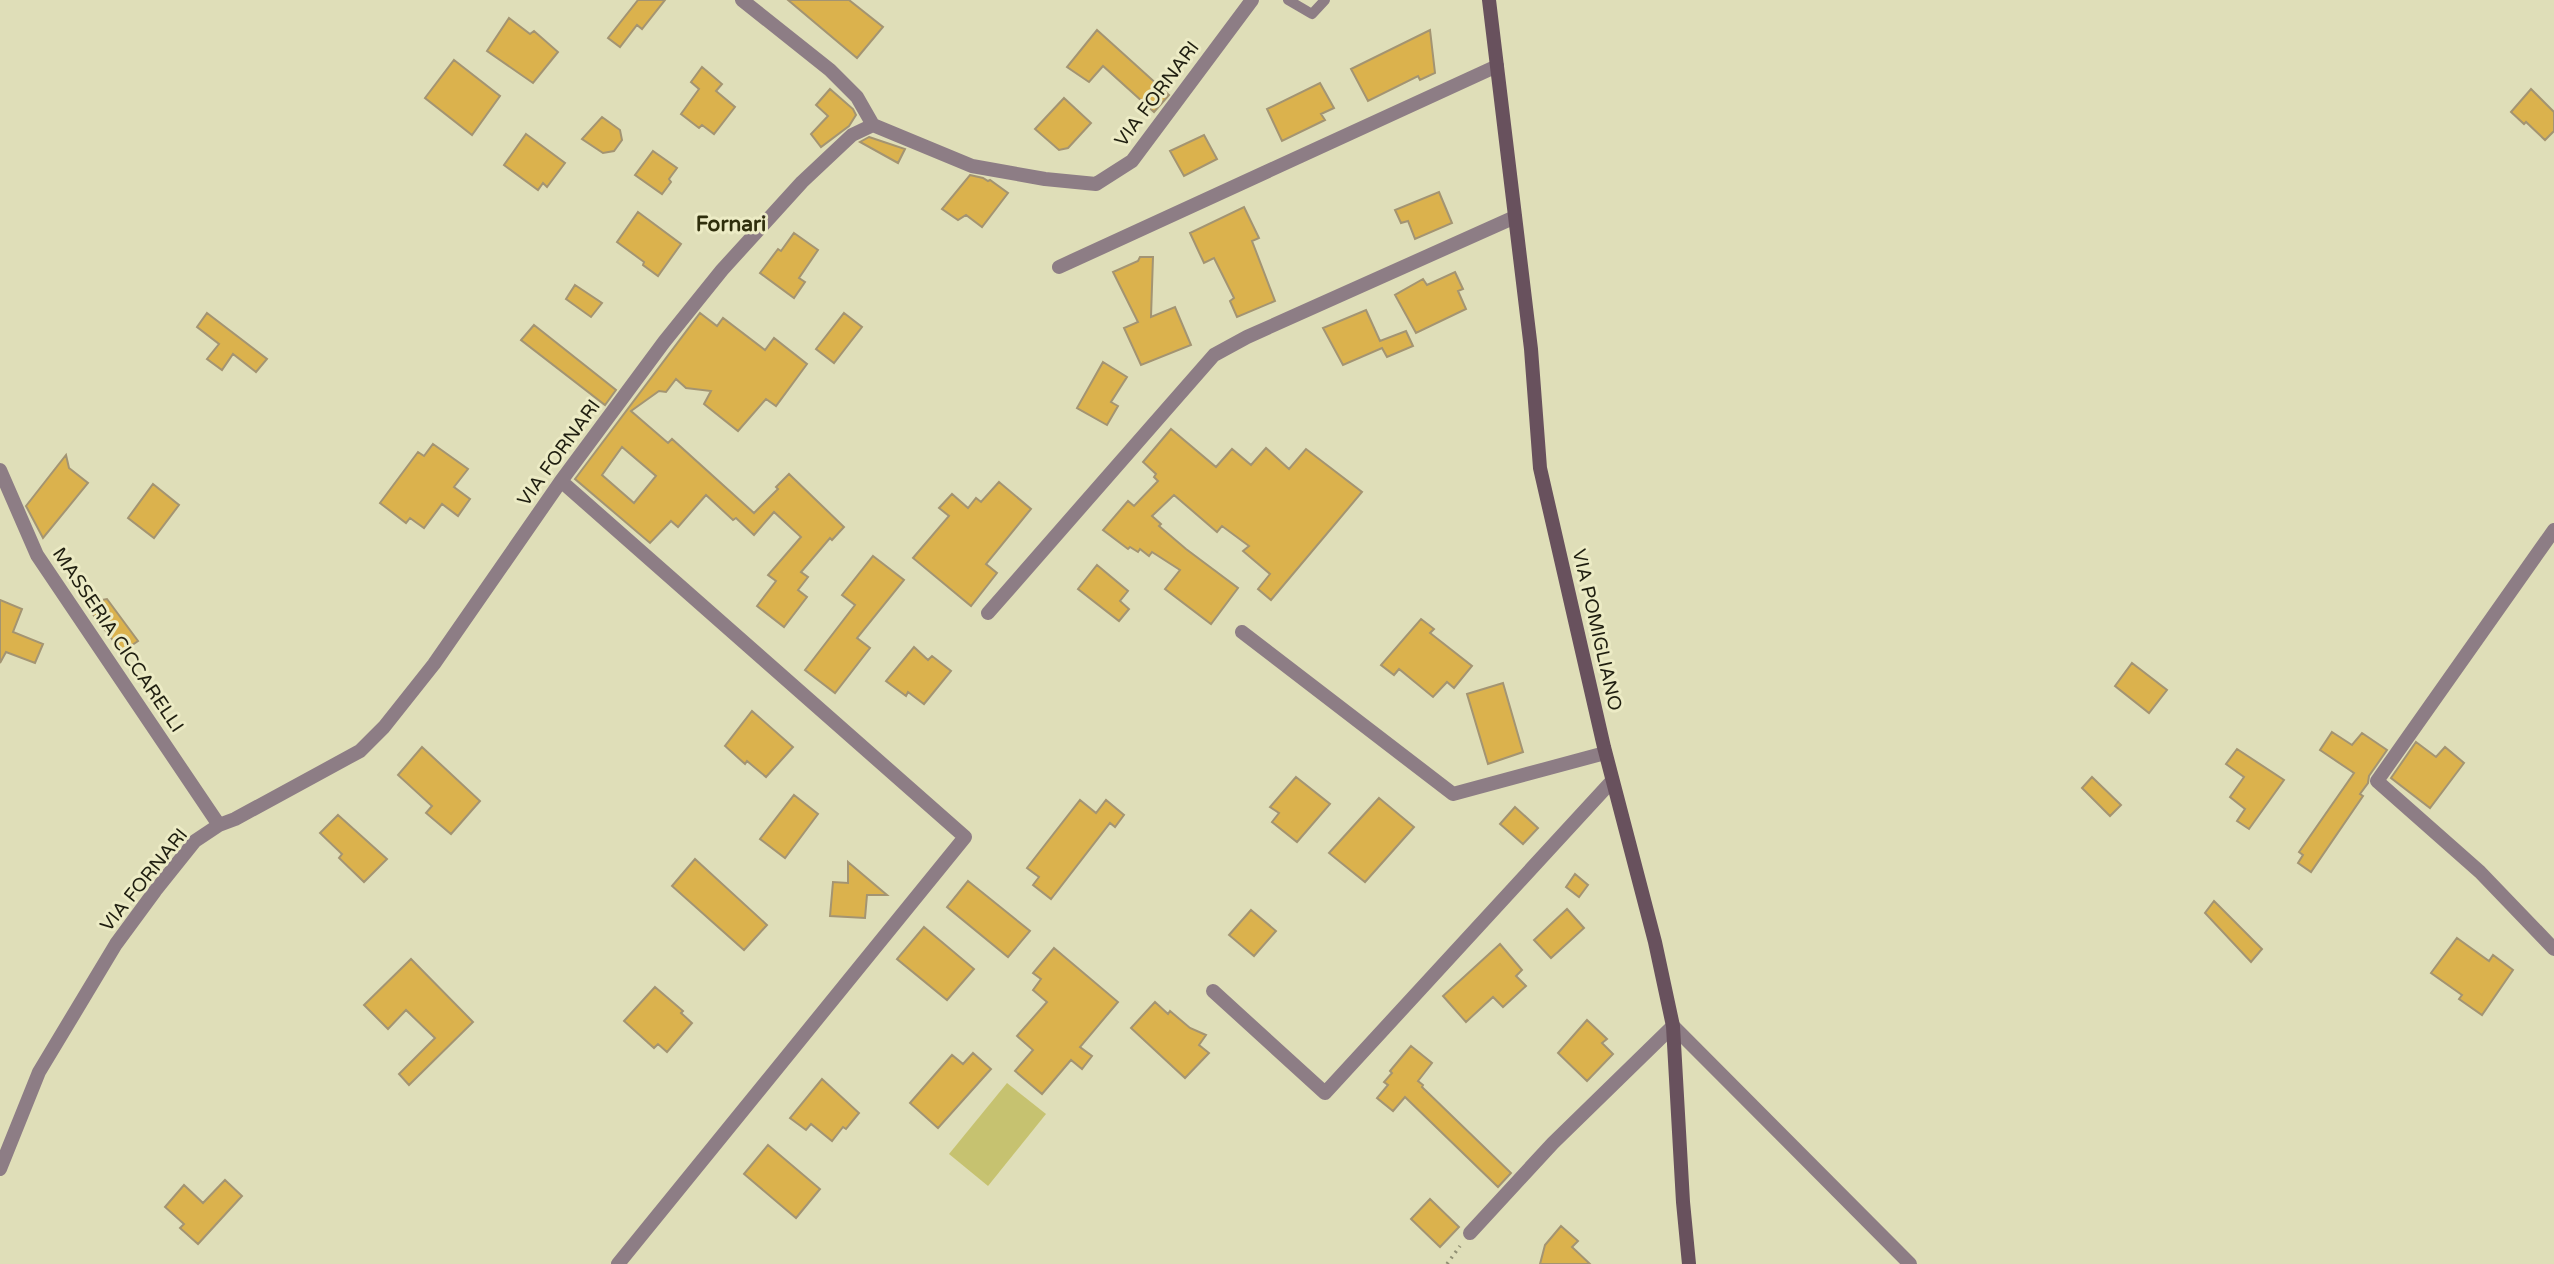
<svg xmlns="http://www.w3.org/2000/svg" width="2554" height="1264" viewBox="0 0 2554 1264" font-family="'Varela Round',sans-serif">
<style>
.green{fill:#c6c270}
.building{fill:#dbb24d;stroke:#a39472;stroke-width:2;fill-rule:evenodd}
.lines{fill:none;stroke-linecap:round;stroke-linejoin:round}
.path{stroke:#919074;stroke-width:3.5;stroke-dasharray:2 5;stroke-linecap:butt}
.lane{stroke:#8d7d85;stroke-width:10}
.street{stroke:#8d7d85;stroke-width:14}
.secondary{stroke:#68515d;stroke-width:14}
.labels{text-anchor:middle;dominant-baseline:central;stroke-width:6;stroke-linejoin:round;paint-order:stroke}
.street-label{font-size:19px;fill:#1f1e10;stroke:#ecebc5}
.neighbourhood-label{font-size:21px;font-weight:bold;fill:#2f2e0c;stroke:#ecebc5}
</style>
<rect width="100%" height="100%" fill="#dfdeb8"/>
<!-- green -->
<path class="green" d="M 1007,1083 L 1046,1114 L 988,1186 L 949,1154 Z"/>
<!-- building -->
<path class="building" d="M 638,0 L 665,0 L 642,29 L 637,25 L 620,47 L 608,38 Z
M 788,0 L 849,0 L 883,27 L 857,58 Z
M 509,18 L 530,34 L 534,31 L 558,52 L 533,83 L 487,51 Z
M 1097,30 L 1169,95 L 1154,112 L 1103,66 L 1089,82 L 1067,67 Z
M 1430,30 L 1435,73 L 1420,80 L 1418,76 L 1368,101 L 1351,69 Z
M 454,60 L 500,96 L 472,135 L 425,98 Z
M 702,67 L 722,84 L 716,91 L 735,107 L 714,134 L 702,125 L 699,128 L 681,114 L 699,89 L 691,82 Z
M 1320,83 L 1334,108 L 1321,114 L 1325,120 L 1282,141 L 1267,109 Z
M 830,89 L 853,109 L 856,115 L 849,126 L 821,147 L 811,134 L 828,116 L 816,105 Z
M 2531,89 L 2554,112 L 2554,131 L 2545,140 L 2526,122 L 2524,124 L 2511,112 Z
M 1064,98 L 1091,123 L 1068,148 L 1059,150 L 1035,129 Z
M 602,117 L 620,130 L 622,140 L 614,151 L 603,153 L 582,139 Z
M 526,134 L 565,163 L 547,187 L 543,183 L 538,190 L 504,165 Z
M 1204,135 L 1217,159 L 1184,176 L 1170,151 Z
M 869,137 L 905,149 L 898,163 L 860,142 Z
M 653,151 L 677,168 L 669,179 L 671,182 L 662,194 L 635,175 Z
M 970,175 L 983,178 L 988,181 L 990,180 L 1008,193 L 982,227 L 966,215 L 958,220 L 942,209 Z
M 1439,192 L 1452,223 L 1415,239 L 1408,221 L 1401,223 L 1395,210 Z
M 1244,207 L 1259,238 L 1252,241 L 1275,301 L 1237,317 L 1230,301 L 1234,298 L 1214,258 L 1204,263 L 1190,233 Z
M 638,212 L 681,244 L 658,276 L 643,265 L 644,262 L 617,242 Z
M 794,233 L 818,250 L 799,278 L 805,282 L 794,298 L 760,273 L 778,249 L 781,251 Z
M 1140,257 L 1153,257 L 1151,317 L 1175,307 L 1191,345 L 1141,365 L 1124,328 L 1138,322 L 1113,272 L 1138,261 Z
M 1455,272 L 1463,289 L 1458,291 L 1466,309 L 1416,333 L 1395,295 L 1423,279 L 1427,285 Z
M 575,285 L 602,303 L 591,317 L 566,299 Z
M 1366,310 L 1380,341 L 1406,331 L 1413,346 L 1387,357 L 1382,348 L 1343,365 L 1323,328 Z
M 207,313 L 267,359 L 256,372 L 233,354 L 222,370 L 207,359 L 219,344 L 197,327 Z
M 700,313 L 717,326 L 723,318 L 765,350 L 774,338 L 807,364 L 776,406 L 766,399 L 738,431 L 704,404 L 711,391 L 686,388 L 676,379 L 666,392 L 659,391 L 631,411 L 668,443 L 672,439 L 754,513 L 778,489 L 776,487 L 789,474 L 844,527 L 832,540 L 830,538 L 801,572 L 808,577 L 798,590 L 807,597 L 784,627 L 757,606 L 776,581 L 768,575 L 801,537 L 774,512 L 754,535 L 736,518 L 733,520 L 706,495 L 678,527 L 671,521 L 650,543 L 575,479 ZM 622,447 L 656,476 L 634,503 L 602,475 Z
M 844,313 L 862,327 L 834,363 L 816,349 Z
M 534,325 L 616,390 L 605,405 L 521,340 Z
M 1103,362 L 1127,377 L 1111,402 L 1118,406 L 1107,425 L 1077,408 Z
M 1171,429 L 1216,467 L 1232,449 L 1251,465 L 1266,448 L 1289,469 L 1306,449 L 1362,492 L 1271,600 L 1258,589 L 1270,574 L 1243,551 L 1249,546 L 1222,526 L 1217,532 L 1174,495 L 1152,516 L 1161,524 L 1159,526 L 1186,549 L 1238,588 L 1211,624 L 1165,589 L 1180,570 L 1152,552 L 1149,556 L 1140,549 L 1138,552 L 1130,547 L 1128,549 L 1103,530 L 1128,501 L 1134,506 L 1158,481 L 1154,477 L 1156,474 L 1143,462 Z
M 433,444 L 468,469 L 454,487 L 470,499 L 458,516 L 442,504 L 424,528 L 410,518 L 406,523 L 380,503 L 418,452 L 424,456 Z
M 66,455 L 69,468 L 88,483 L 43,538 L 26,506 Z
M 999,482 L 1031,509 L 986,564 L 997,573 L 971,606 L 913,558 L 949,516 L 939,508 L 952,494 L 968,508 L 976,498 L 981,502 Z
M 153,484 L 179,505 L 154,538 L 128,518 Z
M 873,556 L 904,580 L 857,638 L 870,648 L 835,693 L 805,670 L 855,605 L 842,595 Z
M 1097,565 L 1128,591 L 1120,601 L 1129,609 L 1119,621 L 1078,589 Z
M 107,599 L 138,641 L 122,652 L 84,603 Z
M 0,600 L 22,609 L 13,632 L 43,644 L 35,663 L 6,652 L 0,663 Z
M 1421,619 L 1434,629 L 1430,633 L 1472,666 L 1454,688 L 1447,682 L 1433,697 L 1399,669 L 1394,675 L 1381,665 Z
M 914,647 L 928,660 L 932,656 L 951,671 L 924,704 L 908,692 L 906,696 L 886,681 Z
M 2132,663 L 2167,690 L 2149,713 L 2115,686 Z
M 1503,683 L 1523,752 L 1488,764 L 1467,694 Z
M 752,711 L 793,747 L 766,777 L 747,761 L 745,764 L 725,746 Z
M 2332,732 L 2352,745 L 2362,733 L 2387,750 L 2369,776 L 2368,783 L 2360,794 L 2363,796 L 2311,872 L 2298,863 L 2303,855 L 2299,852 L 2354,773 L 2320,750 Z
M 2416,742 L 2436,757 L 2445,747 L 2464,763 L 2430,808 L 2391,778 Z
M 422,747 L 480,801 L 451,834 L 426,813 L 432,806 L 398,775 Z
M 2237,749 L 2284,780 L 2249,829 L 2237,821 L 2245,809 L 2230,797 L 2244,777 L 2226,764 Z
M 1296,777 L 1330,804 L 1297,842 L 1272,822 L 1279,813 L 1270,807 Z
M 2092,777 L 2121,805 L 2110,816 L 2082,788 Z
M 794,795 L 818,814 L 785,858 L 760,839 Z
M 1379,798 L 1414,827 L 1365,882 L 1329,853 Z
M 1080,800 L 1096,813 L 1106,800 L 1124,815 L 1115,827 L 1110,823 L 1051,899 L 1033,885 L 1039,877 L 1027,868 Z
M 1515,807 L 1538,828 L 1523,844 L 1500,824 Z
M 338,815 L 387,859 L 364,882 L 339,858 L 342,854 L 320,833 Z
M 695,859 L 767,925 L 744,950 L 672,886 Z
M 848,862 L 887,895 L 867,895 L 865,918 L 830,916 L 833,882 L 848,883 Z
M 1575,874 L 1588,885 L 1579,897 L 1566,887 Z
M 968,881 L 1030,931 L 1008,957 L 947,907 Z
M 2214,901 L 2262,949 L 2251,962 L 2205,913 Z
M 1567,909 L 1584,928 L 1551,958 L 1534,940 Z
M 1251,910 L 1276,931 L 1254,956 L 1229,935 Z
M 924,927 L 974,969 L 947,1000 L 897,959 Z
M 2457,938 L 2489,961 L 2493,955 L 2513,970 L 2482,1015 L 2459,999 L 2462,995 L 2431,973 Z
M 1500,944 L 1522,970 L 1516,976 L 1526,986 L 1503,1007 L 1493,997 L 1466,1022 L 1443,996 Z
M 1054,948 L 1118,1002 L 1080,1047 L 1092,1056 L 1082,1069 L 1071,1060 L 1042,1094 L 1015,1071 L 1033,1050 L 1017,1036 L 1047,1002 L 1033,990 L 1041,979 L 1033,973 Z
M 411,959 L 473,1022 L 409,1085 L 399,1074 L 435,1038 L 406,1010 L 388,1029 L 364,1005 Z
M 655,987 L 683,1011 L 681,1013 L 692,1023 L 667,1052 L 658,1044 L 654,1048 L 624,1021 Z
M 1155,1002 L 1168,1014 L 1170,1011 L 1190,1028 L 1206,1035 L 1199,1045 L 1209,1053 L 1185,1078 L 1131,1028 Z
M 1587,1020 L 1607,1039 L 1602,1043 L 1613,1054 L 1587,1081 L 1558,1053 Z
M 1411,1046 L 1432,1063 L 1418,1081 L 1423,1085 L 1422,1087 L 1511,1173 L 1498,1187 L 1405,1097 L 1393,1111 L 1377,1098 L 1388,1085 L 1384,1082 L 1392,1073 L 1390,1071 Z
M 973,1053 L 991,1069 L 938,1128 L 910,1103 L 952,1055 L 963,1064 Z
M 822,1079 L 859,1113 L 846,1129 L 843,1127 L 832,1141 L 811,1124 L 806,1130 L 790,1118 Z
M 768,1145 L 820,1189 L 796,1218 L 744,1174 Z
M 225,1180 L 242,1196 L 198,1244 L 180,1228 L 184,1224 L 165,1207 L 184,1185 L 203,1203 Z
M 1430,1199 L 1459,1227 L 1440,1247 L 1411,1219 Z
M 1561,1226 L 1578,1241 L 1572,1247 L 1590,1264 L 1540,1264 L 1545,1245 Z"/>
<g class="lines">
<!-- path -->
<path class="path" d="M 1447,1264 L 1460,1246"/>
<!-- lane -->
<path class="lane" d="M 1288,0 L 1312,14 L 1325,0"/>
<!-- street -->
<path class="street" d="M 742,0 L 830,70 L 857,97 L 873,125
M 1059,267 L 1497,66
M 0,470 L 37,555 L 219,825
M 561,481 L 965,837 L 618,1264
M 2554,530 L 2377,781 L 2480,872 L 2554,949
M 988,613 L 1214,355 L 1247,337 L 1515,217
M 1242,632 L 1453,794 L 1605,753
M 1213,991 L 1325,1093 L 1612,781
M 0,1169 L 39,1072 L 116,944 L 155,891 L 195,841 L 219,825 L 235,819 L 360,751 L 384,727 L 434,664 L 561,481 L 664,342 L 722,270 L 802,182 L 852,135 L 873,125 L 972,166 L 1045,179 L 1096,184 L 1132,161 L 1252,0
M 1470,1233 L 1553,1143 L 1673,1026 L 1910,1264"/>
<!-- secondary -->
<path class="secondary" d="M 1489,0 L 1531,349 L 1540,468 L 1604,747 L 1655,942 L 1673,1026 L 1683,1202 L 1689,1264"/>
</g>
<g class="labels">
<!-- street labels -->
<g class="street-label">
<text transform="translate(1157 94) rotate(-53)">VIA FORNARI</text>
<text transform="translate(559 453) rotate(-54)">VIA FORNARI</text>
<text transform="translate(1597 630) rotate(77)">VIA POMIGLIANO</text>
<text transform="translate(118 640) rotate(56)">MASSERIA CICCARELLI</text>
<text transform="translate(144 880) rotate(-51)">VIA FORNARI</text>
</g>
<!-- neighbourhood labels -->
<g class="neighbourhood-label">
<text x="731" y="224">Fornari</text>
</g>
</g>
</svg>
